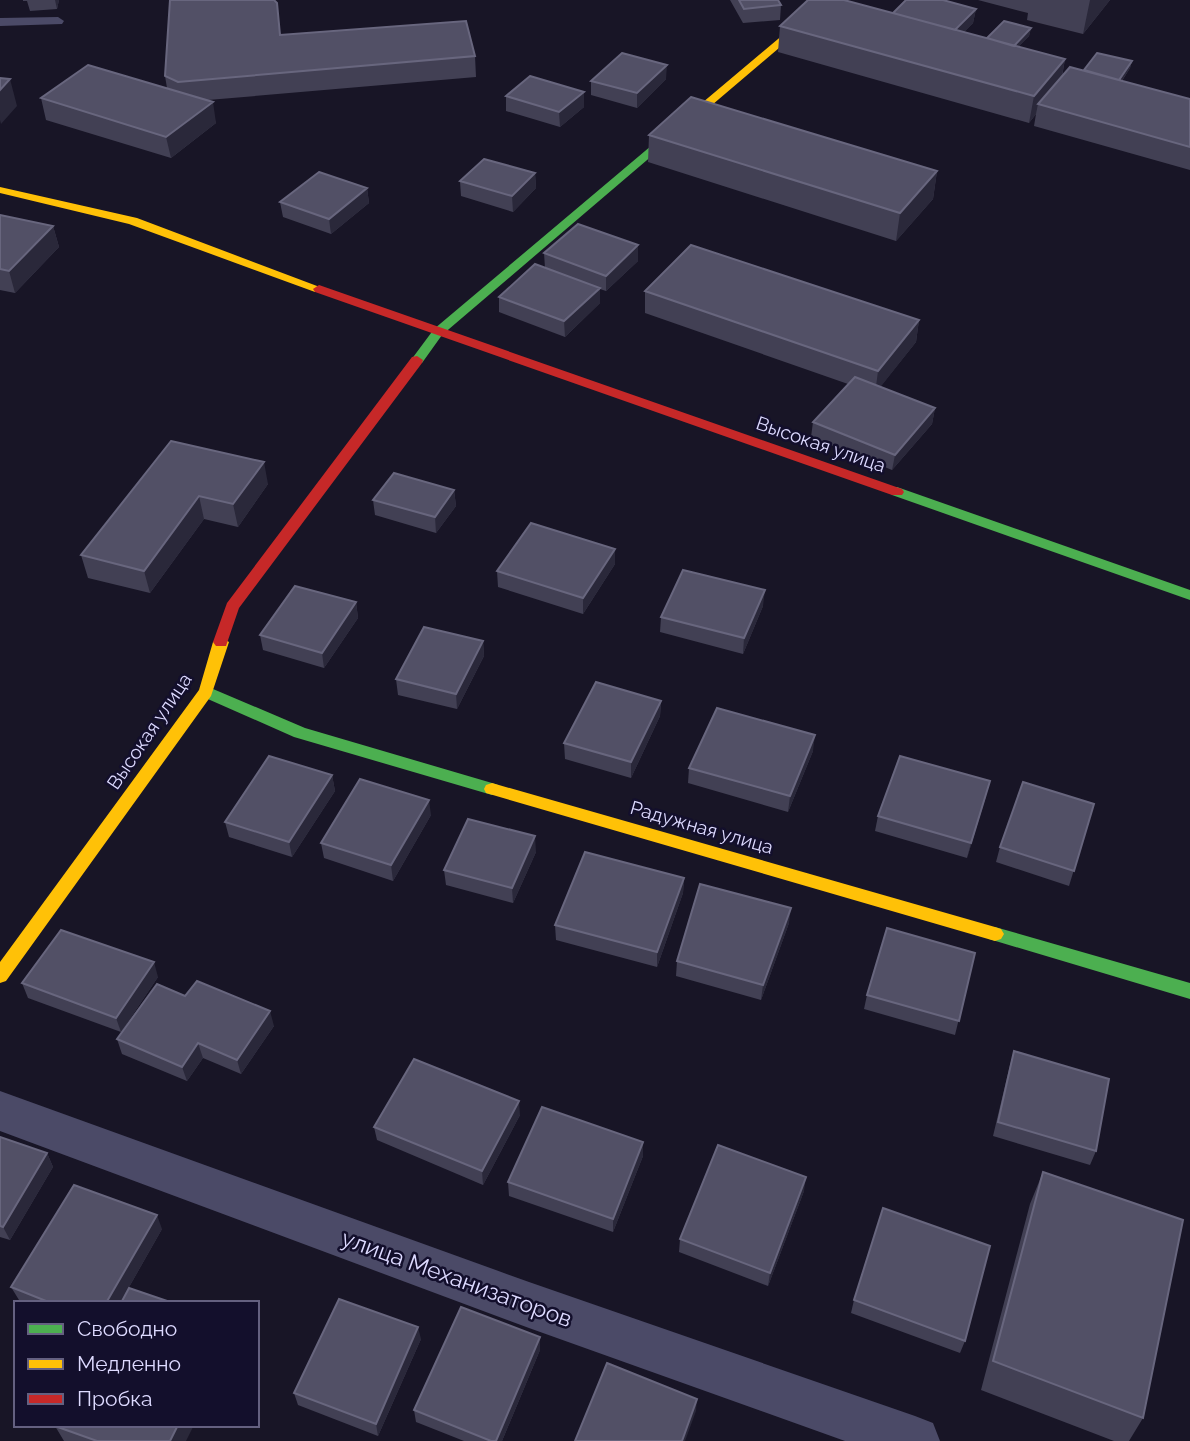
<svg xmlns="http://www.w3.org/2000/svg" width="1190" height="1441" viewBox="0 0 1190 1441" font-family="Raleway,sans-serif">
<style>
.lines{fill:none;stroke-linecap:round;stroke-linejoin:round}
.lane{fill:#4b4a67;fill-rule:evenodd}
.street{fill:#4b4a67;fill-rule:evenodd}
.fast{fill:#4caf50;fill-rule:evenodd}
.slow{fill:#ffc107;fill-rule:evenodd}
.jam{fill:#c62828;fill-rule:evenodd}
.wall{fill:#424054}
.shaded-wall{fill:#2a283a}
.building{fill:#525066;stroke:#68667e;stroke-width:2}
.labels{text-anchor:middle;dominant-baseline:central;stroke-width:5;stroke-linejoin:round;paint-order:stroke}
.street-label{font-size:19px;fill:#dddaff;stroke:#130f2c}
.near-street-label{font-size:23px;fill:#dddaff;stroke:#130f2c}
</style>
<rect width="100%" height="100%" fill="#181526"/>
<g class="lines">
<!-- lane -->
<path class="lane" d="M 58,17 L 64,21 L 62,24 L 0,26 L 0,18 Z"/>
<!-- street -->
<path class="street" d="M 0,1091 L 529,1282 L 915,1416 L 933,1423 L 940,1441 L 845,1441 L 529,1328 L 0,1131 Z"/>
<!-- fast -->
<path class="fast" d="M 664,135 L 674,137 L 442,335 L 422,363 L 412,363 L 411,360 L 434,329 Z
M 897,487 L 1190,590 L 1190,600 L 892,495 L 890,492 L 892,489 Z
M 206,686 L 305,728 L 492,783 L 498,785 L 500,789 L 498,793 L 492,795 L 294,737 L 201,696 L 198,692 Z
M 995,927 L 1190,983 L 1190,999 L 989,939 L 986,934 L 989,929 Z"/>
<!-- slow -->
<path class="slow" d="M 810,12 L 819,14 L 672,139 L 664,139 L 664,135 Z
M 0,187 L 137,218 L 325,289 L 323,292 L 315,292 L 129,224 L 0,193 Z
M 221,637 L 229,642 L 211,696 L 6,981 L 0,983 L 0,962 L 199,690 L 213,642 Z
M 492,783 L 995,927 L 1001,929 L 1004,934 L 1001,939 L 995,941 L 486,793 L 484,789 L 486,785 Z"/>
<!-- jam -->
<path class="jam" d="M 319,285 L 902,489 L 904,492 L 902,495 L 892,495 L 315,292 L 313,289 Z
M 417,356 L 423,360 L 422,363 L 239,608 L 226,646 L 216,646 L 213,642 L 227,603 L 412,357 Z"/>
</g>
<!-- wall -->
<path class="wall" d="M 23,0 L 59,0 L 57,9 L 30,11 L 27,1 L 23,1 Z
M 730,0 L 778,0 L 781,5 L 780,20 L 743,23 Z
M 978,0 L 1110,0 L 1083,34 L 1027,20 L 1028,13 Z
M 976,9 L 973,23 L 964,32 L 987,38 L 1031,28 L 1029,36 L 1018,47 L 1065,59 L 1062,77 L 1084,70 L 1132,61 L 1130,68 L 1122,81 L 1190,99 L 1190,170 L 1034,126 L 1036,114 L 1029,123 L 778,52 L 780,26 L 893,13 Z
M 281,35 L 475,56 L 476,77 L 208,100 L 216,123 L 171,158 L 46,120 L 41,98 L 167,88 L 165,76 Z
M 666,79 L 637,108 L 591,95 L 591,81 Z
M 584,92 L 584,107 L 560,127 L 506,111 L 506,96 Z
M 649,135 L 937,171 L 933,199 L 896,241 L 648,162 Z
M 535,173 L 536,188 L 513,212 L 461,196 L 460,181 Z
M 367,188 L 369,203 L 331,234 L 283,217 L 280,202 Z
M 0,215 L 53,226 L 59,247 L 15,293 L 0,290 Z
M 544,253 L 638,261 L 606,291 L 600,289 L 600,303 L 565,337 L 499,312 L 499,297 L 545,268 Z
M 645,291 L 919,320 L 916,342 L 880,387 L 935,408 L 932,424 L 892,470 L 811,437 L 813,422 L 848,384 L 645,313 Z
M 171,441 L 268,484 L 238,527 L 204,519 L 150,593 L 88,578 L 81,555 Z
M 454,490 L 456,506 L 436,533 L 375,515 L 373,500 Z
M 615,549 L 615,564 L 583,614 L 498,587 L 497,571 Z
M 356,602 L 358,618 L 324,668 L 263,650 L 260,635 Z
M 763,606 L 743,654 L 660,632 L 661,617 Z
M 483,641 L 484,656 L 457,709 L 398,695 L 396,679 Z
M 661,701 L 660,716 L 631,778 L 565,759 L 564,743 Z
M 813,751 L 788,812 L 688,783 L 689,768 Z
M 332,775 L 335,791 L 292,857 L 229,837 L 225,822 Z
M 986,796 L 967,858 L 875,831 L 878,816 Z
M 1094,804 L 1069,886 L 996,862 L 1000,847 Z
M 431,815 L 393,881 L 324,858 L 321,843 Z
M 536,852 L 513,903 L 446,885 L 444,870 Z
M 684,878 L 683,893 L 657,967 L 556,940 L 555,925 Z
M 789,923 L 761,1000 L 676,976 L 677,961 Z
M 975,953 L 955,1035 L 864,1009 L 867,995 Z
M 158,977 L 121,1032 L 28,998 L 22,983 Z
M 185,996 L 274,1026 L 241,1074 L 203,1058 L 187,1081 L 122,1054 L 117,1039 Z
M 1014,1051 L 1096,1151 L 1090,1165 L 993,1136 L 1010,1065 Z
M 520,1115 L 483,1185 L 377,1140 L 374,1127 Z
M 0,1137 L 47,1153 L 53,1167 L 10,1240 L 0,1237 Z
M 643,1142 L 643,1156 L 613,1232 L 509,1196 L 508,1182 Z
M 1043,1172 L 1143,1418 L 1129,1441 L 1114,1441 L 981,1390 L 1030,1204 Z
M 804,1191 L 768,1286 L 679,1252 L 680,1239 Z
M 162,1229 L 120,1303 L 25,1303 L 19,1300 L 11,1287 Z
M 854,1300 L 965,1341 L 960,1353 L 851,1313 Z
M 421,1339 L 378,1436 L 298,1405 L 294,1393 Z
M 540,1350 L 502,1441 L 464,1441 L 416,1422 L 414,1410 Z
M 55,1426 L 186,1441 L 64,1441 Z"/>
<!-- shaded-wall -->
<path class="shaded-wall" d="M 55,0 L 59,0 L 57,9 Z
M 1090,0 L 1110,0 L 1083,34 Z
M 976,9 L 973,23 L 953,44 L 955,30 Z
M 1031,28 L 1029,36 L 1009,56 L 1010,49 Z
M 1065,59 L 1060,86 L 1038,104 L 1036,114 L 1029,123 L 1034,96 Z
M 1132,61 L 1130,68 L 1117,88 L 1119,80 Z
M 667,65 L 666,79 L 637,108 L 637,93 Z
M 10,79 L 17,106 L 1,124 L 0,120 L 0,90 Z
M 584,92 L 584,107 L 560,127 L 559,112 Z
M 213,102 L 216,123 L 171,158 L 166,137 Z
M 937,171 L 933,199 L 896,241 L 900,213 Z
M 535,173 L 536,188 L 513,212 L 512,196 Z
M 367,188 L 369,203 L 331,234 L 329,219 Z
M 53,226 L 59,247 L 15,293 L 9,271 Z
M 638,245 L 638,261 L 606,291 L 606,276 Z
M 600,288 L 600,303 L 565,337 L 564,321 Z
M 919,320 L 916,342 L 875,394 L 878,371 Z
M 935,408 L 932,424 L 892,470 L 895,455 Z
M 264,462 L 268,484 L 238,527 L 233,504 Z
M 454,490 L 456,506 L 436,533 L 435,517 Z
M 199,496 L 204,519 L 150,593 L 144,571 Z
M 615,549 L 615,564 L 583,614 L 583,598 Z
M 765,590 L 763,606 L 743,654 L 744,638 Z
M 356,602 L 358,618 L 324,668 L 322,653 Z
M 483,641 L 484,656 L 457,709 L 456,694 Z
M 661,701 L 660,716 L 631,778 L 631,762 Z
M 815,735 L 813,751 L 788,812 L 790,796 Z
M 332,775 L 335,791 L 292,857 L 289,842 Z
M 990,781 L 986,796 L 967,858 L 971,843 Z
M 429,800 L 431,815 L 393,881 L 391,865 Z
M 535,836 L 536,852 L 513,903 L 512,888 Z
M 684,878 L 683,893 L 657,967 L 657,952 Z
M 791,908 L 789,923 L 761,1000 L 763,985 Z
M 154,962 L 158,977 L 121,1032 L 116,1018 Z
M 270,1011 L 274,1026 L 241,1074 L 237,1060 Z
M 198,1043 L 203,1058 L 187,1081 L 182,1067 Z
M 519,1101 L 520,1115 L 483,1185 L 482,1171 Z
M 643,1142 L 643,1156 L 613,1232 L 613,1219 Z
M 47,1153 L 53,1167 L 10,1240 L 3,1227 Z
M 806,1177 L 804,1191 L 768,1286 L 770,1273 Z
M 157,1215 L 162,1229 L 120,1303 L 106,1303 Z
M 418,1327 L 421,1339 L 378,1436 L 376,1424 Z
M 540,1337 L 540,1350 L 502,1441 L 496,1441 Z
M 697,1399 L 696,1411 L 685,1441 L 682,1441 Z
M 178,1425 L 194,1425 L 186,1441 L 170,1441 Z"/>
<!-- building -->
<path class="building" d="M 170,0 L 274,0 L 277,3 L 280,35 L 466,21 L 475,56 L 178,82 L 165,76 Z
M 739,0 L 778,0 L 781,5 L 744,9 Z
M 808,0 L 844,0 L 1065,59 L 1034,96 L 780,26 Z
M 906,0 L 943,0 L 976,9 L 955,30 L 893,13 Z
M 1004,21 L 1031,28 L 1014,46 L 987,38 Z
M 622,53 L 667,65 L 637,93 L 591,81 Z
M 1097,53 L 1132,61 L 1119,80 L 1084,70 Z
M 88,65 L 213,102 L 166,137 L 41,98 Z
M 1070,67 L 1190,99 L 1190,147 L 1038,104 Z
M 530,76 L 584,92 L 559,112 L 506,96 Z
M 0,78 L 10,79 L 0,90 Z
M 691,97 L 937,171 L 900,213 L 649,135 Z
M 484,159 L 535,173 L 512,196 L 460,181 Z
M 319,172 L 367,188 L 329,219 L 280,202 Z
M 0,215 L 53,226 L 9,271 L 0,269 Z
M 578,224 L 638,245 L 606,276 L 544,253 Z
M 691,245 L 919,320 L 878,371 L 645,291 Z
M 535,264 L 600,288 L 564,321 L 499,297 Z
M 855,377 L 935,408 L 895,455 L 813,422 Z
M 171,441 L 264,462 L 233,504 L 199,496 L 144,571 L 81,555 Z
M 394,473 L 454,490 L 435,517 L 373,500 Z
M 531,523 L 615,549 L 583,598 L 497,571 Z
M 683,570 L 765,590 L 744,638 L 661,617 Z
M 295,586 L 356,602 L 322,653 L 260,635 Z
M 424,627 L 483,641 L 456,694 L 396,679 Z
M 596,682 L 661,701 L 631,762 L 564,743 Z
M 717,708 L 815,735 L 790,796 L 689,768 Z
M 269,756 L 332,775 L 289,842 L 225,822 Z
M 900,756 L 990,781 L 971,843 L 878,816 Z
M 360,779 L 429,800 L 391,865 L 321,843 Z
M 1023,782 L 1094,804 L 1074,871 L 1000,847 Z
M 468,819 L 535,836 L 512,888 L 444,870 Z
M 585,852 L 684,878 L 657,952 L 555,925 Z
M 700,884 L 791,908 L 763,985 L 677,961 Z
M 887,928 L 975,953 L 959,1021 L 867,995 Z
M 61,930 L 154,962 L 116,1018 L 22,983 Z
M 197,981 L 270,1011 L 237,1060 L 198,1043 L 182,1067 L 117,1039 L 157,984 L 185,996 Z
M 1014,1051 L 1109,1079 L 1096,1151 L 998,1122 Z
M 414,1059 L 519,1101 L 482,1171 L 374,1127 Z
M 542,1107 L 643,1142 L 613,1219 L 508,1182 Z
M 0,1137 L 47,1153 L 3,1227 L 0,1226 Z
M 718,1145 L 806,1177 L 770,1273 L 680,1239 Z
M 1043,1172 L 1183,1220 L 1143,1418 L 993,1361 Z
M 74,1185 L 157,1215 L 106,1303 L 51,1303 L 11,1287 Z
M 883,1208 L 990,1246 L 965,1341 L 854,1300 Z
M 129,1288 L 173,1303 L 121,1303 Z
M 339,1299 L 418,1327 L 376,1424 L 294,1393 Z
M 461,1307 L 540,1337 L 496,1441 L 491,1441 L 414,1410 Z
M 607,1363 L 697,1399 L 682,1441 L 575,1441 Z
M 56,1425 L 178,1425 L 170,1441 L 97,1441 L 55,1426 Z"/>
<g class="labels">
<!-- street labels -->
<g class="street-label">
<text transform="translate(821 444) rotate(19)">Высокая улица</text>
<text transform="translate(149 731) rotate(-56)">Высокая улица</text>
<text transform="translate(702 827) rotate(16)">Радужная улица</text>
</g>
<!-- near-street labels -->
<g class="near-street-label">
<text transform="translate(457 1278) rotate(20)">улица Механизаторов</text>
</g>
</g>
<!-- legend -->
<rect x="14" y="1301" width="245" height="126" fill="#130f2c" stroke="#646080" stroke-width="2"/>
<rect x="28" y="1324" width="35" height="10" fill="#4caf50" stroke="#646080" stroke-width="2"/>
<text x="77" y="1336" font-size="21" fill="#dddaff">Свободно</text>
<rect x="28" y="1359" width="35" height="10" fill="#ffc107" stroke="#646080" stroke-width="2"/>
<text x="77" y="1371" font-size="21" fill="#dddaff">Медленно</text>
<rect x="28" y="1394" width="35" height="10" fill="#c62828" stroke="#646080" stroke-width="2"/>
<text x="77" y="1406" font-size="21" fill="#dddaff">Пробка</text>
</svg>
